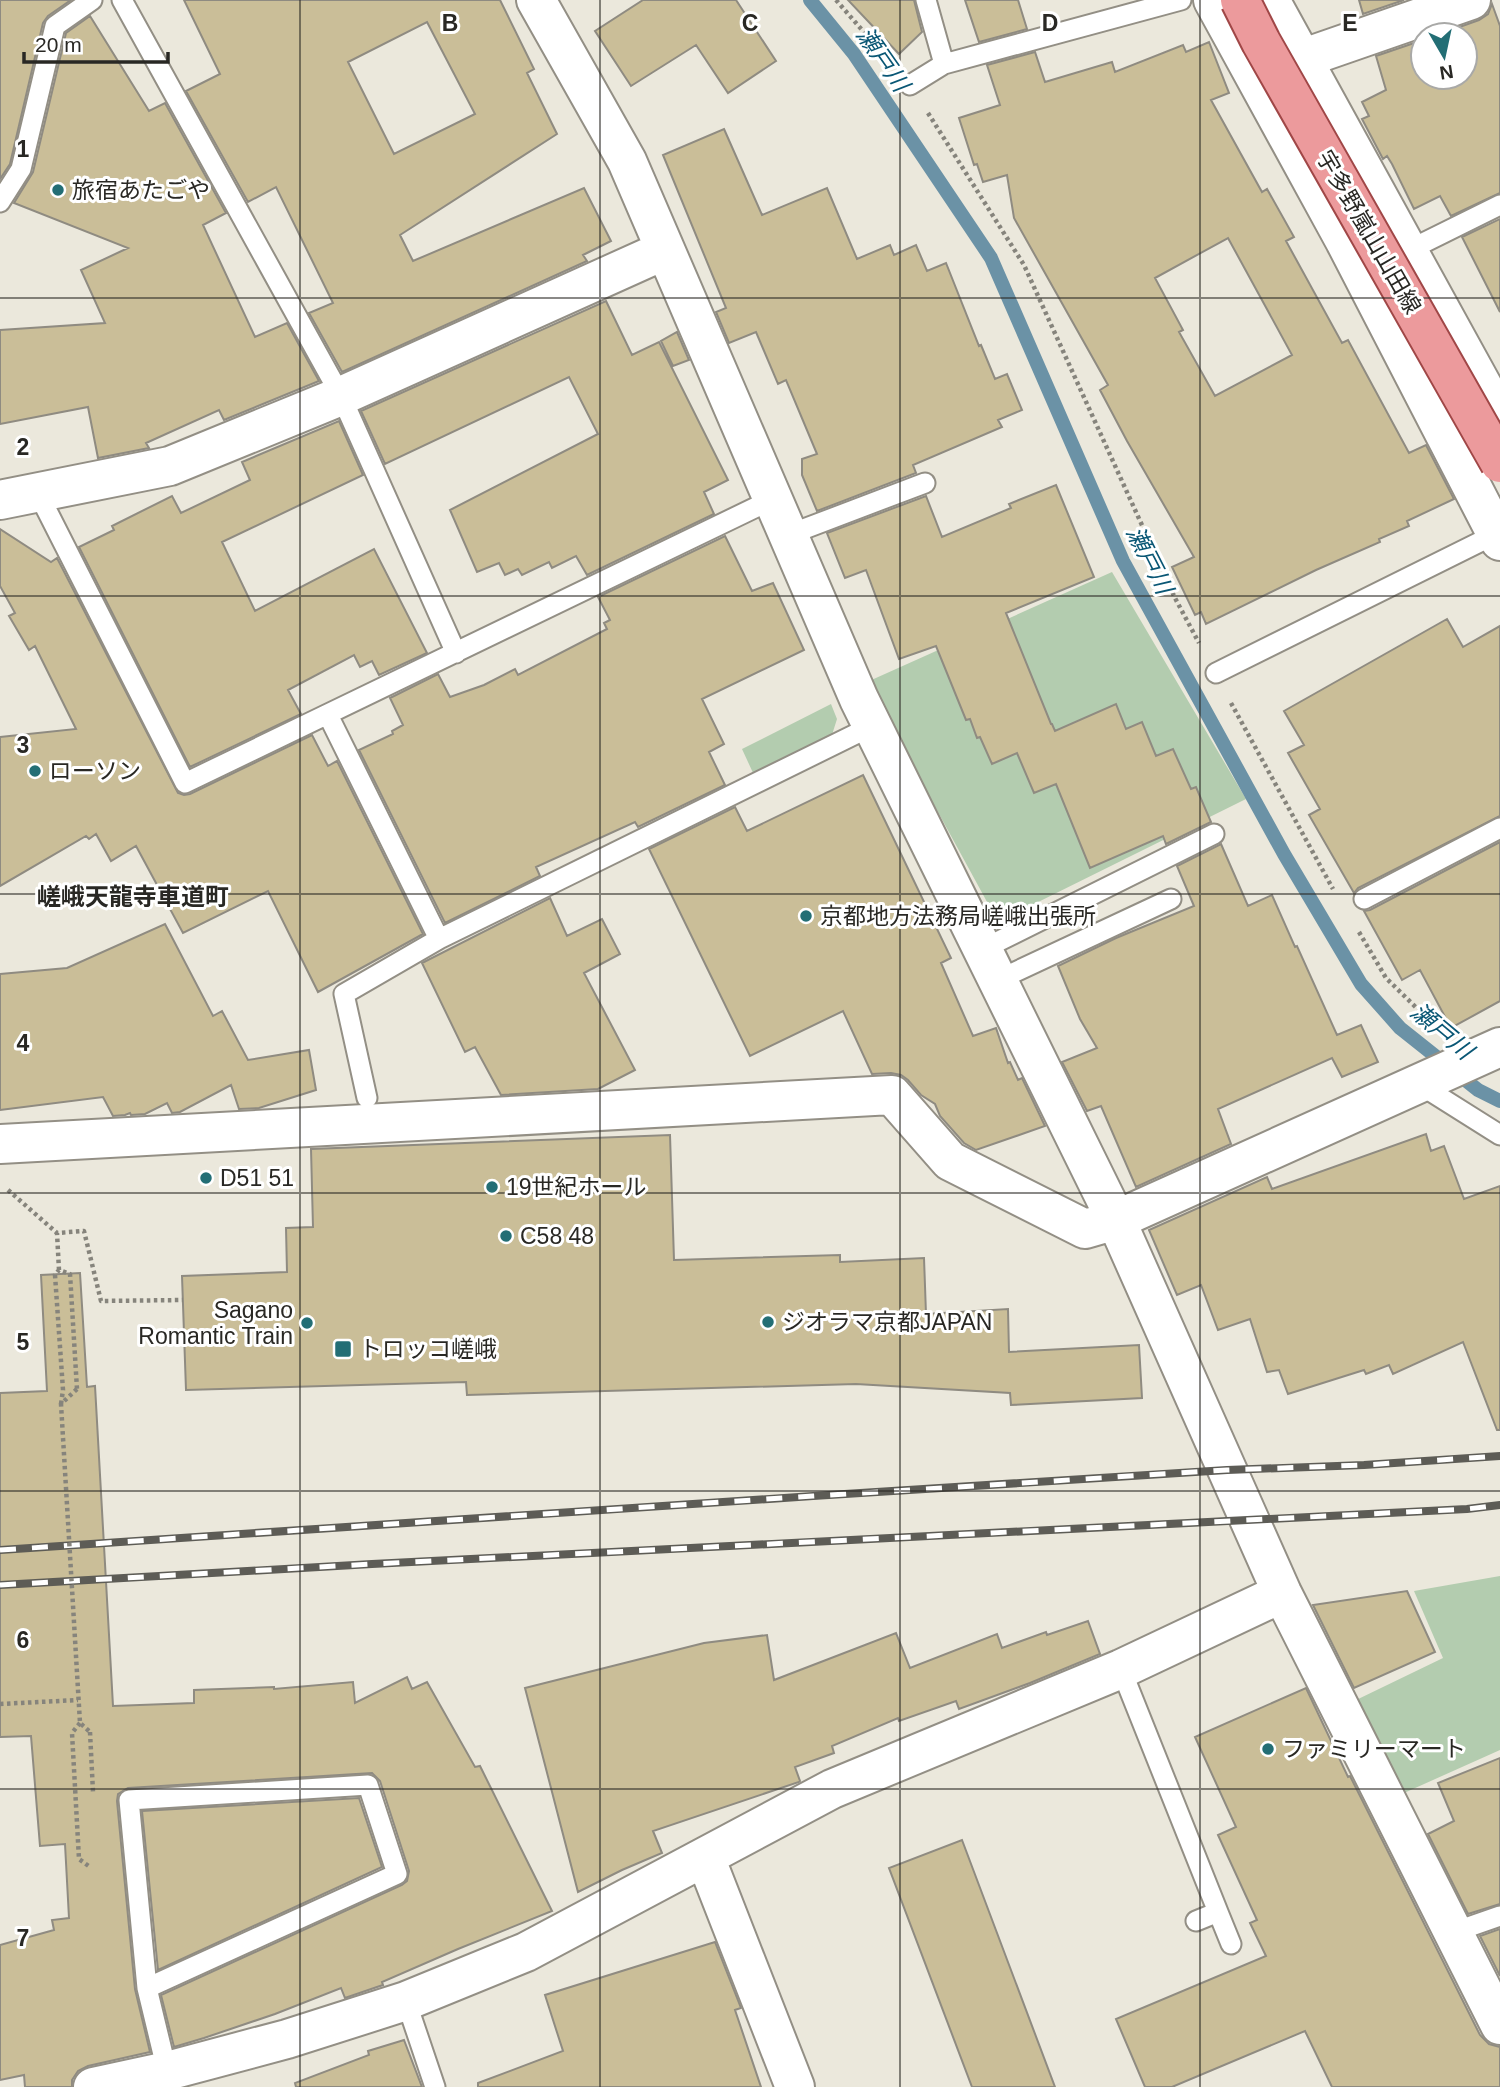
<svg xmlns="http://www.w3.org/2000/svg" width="1500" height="2087" viewBox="0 0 1500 2087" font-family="Helvetica,'Noto Sans JP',sans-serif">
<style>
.green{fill:#b3ccaf}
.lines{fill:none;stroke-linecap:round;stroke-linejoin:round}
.stream{stroke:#6b92a6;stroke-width:14}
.building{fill:#cabe98;stroke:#8f8b81;stroke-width:2;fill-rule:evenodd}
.lane-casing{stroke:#938f85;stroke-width:23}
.street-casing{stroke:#938f85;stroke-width:42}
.path{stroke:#86847c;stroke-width:4.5;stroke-dasharray:3.5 3.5;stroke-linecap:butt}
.lane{stroke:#fff;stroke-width:19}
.street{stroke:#fff;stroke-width:38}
.rail-casing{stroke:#5d5c56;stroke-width:8}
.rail{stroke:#fff;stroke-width:5;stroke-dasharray:16;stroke-linecap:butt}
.primary-bridge-casing{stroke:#a04747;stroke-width:42;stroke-linecap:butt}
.path-bridge{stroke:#86847c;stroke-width:4.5;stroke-dasharray:3.5 3.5;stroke-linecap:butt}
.primary-bridge{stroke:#ec9a9c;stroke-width:38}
.grid{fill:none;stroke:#292824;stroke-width:2;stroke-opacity:0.55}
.poi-dot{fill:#236e75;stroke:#fff;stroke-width:2.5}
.labels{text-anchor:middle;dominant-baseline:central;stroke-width:6;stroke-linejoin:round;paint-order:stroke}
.poi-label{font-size:23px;fill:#292824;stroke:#fff;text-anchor:start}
.street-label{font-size:23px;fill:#292824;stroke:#fff}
.water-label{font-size:24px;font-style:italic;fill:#0a5775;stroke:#fff}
.neighbourhood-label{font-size:24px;font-weight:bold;fill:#292824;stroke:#fff}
.grid-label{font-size:23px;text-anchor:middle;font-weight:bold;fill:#292824;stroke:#fff;stroke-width:6;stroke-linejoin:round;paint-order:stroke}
</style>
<rect width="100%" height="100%" fill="#ebe8dc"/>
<!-- green -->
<path class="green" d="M 1112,572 L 1246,799 L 998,922 L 867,682 Z
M 831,704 L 837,719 L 831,738 L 754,775 L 742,749 Z
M 1500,1576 L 1500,1750 L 1404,1793 L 1352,1702 L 1443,1658 L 1414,1591 Z"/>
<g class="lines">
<!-- stream -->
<path class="stream" d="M 810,0 L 854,54 L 991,258 L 1123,561 L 1284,854 L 1361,984 L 1400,1028 L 1478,1090 L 1500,1101"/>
</g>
<!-- building -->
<path class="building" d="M 0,0 L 71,0 L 48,16 L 43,23 L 10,164 L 0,179 Z
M 184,0 L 500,0 L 534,69 L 527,73 L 557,134 L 400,235 L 413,261 L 584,188 L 611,241 L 583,255 L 587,261 L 342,372 L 309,313 L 333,303 L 276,187 L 248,202 L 186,91 L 220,74 ZM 427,22 L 475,114 L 394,154 L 348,62 Z
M 643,0 L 736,0 L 776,61 L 728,93 L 696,45 L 631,86 L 595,31 Z
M 848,0 L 914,0 L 922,32 L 899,54 Z
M 965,0 L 1018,0 L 1027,29 L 979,42 Z
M 1359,0 L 1404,0 L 1363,14 Z
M 1492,4 L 1500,26 L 1500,193 L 1451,216 L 1440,196 L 1414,209 L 1392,164 L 1387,156 L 1383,159 L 1362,119 L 1369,116 L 1362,102 L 1386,90 L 1376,56 L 1423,40 L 1423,77 L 1465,77 L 1465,35 L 1437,35 L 1479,20 L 1488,14 Z
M 90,16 L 149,111 L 165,103 L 226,213 L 203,225 L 255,337 L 287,323 L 319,381 L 224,420 L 219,410 L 146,443 L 149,448 L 98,458 L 88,407 L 0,424 L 0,330 L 105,323 L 81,270 L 128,248 L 14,203 L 33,172 L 66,33 Z
M 1209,42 L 1229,93 L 1211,100 L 1262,192 L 1267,189 L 1294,237 L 1286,241 L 1342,343 L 1348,340 L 1409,453 L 1426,445 L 1454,499 L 1407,521 L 1409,526 L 1379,539 L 1380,542 L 1316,570 L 1206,624 L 1201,612 L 1195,615 L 1172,567 L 1194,557 L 1127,441 L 1100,390 L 1108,385 L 1014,218 L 1007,175 L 983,182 L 977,164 L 974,165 L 959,118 L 1000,105 L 987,65 L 1035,52 L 1045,82 L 1112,62 L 1115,72 L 1183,45 L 1186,52 ZM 1228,238 L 1292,355 L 1215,396 L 1179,332 L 1183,330 L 1155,278 Z
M 724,129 L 762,215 L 827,188 L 857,259 L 890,245 L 894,255 L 916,245 L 927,271 L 946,263 L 979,346 L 981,345 L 995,379 L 1007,374 L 1022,410 L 998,420 L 1002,427 L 913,465 L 916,473 L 817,511 L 802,475 L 802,459 L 817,454 L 786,380 L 778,384 L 756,332 L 729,343 L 716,312 L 726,308 L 663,155 Z
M 1500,219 L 1500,312 L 1462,237 Z
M 606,301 L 632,355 L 659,342 L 728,480 L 704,492 L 714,514 L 587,575 L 576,556 L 552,568 L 549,562 L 522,575 L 518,569 L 505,575 L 499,563 L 477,572 L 450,510 L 598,434 L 569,377 L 385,464 L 361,411 Z
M 677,332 L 689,360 L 673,366 L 661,341 Z
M 339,421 L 363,475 L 222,542 L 255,611 L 374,549 L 427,653 L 379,675 L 372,661 L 360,667 L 354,655 L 288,690 L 301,714 L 190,767 L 79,547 L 114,530 L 112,526 L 172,496 L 181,513 L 250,480 L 242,462 Z
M 1056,485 L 1094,577 L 1006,613 L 1051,724 L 1052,724 L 1055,731 L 1116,704 L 1126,729 L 1142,722 L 1156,756 L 1173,749 L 1191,789 L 1196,787 L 1211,822 L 1166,844 L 1163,836 L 1090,868 L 1056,784 L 1034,793 L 1017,753 L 992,764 L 980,737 L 977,738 L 970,719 L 966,720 L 936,646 L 899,659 L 866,570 L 845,578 L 827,533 L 926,496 L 942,537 L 1011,508 L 1009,504 Z
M 0,529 L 51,562 L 57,558 L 178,793 L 184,795 L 190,794 L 312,735 L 328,766 L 337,761 L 423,934 L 318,992 L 268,891 L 183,933 L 136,846 L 111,861 L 96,834 L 89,839 L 86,836 L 0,886 L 0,737 L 76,729 L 35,646 L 29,650 L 9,616 L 15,613 L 0,586 Z
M 725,536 L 752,591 L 773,583 L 804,650 L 702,699 L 724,744 L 709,752 L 725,785 L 638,827 L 635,822 L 536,867 L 540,876 L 445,923 L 359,750 L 393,734 L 392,731 L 403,725 L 390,698 L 438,674 L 450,697 L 484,685 L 515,669 L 518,675 L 607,629 L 604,623 L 610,620 L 598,597 Z
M 1447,619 L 1463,647 L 1500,626 L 1500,816 L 1358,888 L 1354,893 L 1309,815 L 1320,809 L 1288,753 L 1304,745 L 1284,711 Z
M 863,775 L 951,958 L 941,963 L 973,1036 L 996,1028 L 1008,1063 L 1010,1062 L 1018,1080 L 1022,1078 L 1045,1126 L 976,1150 L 964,1143 L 940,1116 L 935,1104 L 921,1095 L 908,1080 L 901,1075 L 891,1073 L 872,1074 L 843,1011 L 750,1056 L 649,849 L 735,807 L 747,831 Z
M 1500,842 L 1500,1001 L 1451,1028 L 1420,970 L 1402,980 L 1364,911 L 1370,910 Z
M 1221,844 L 1248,906 L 1272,895 L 1295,947 L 1297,946 L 1337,1035 L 1361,1025 L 1378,1062 L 1342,1077 L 1332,1058 L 1218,1109 L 1231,1144 L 1136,1187 L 1101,1106 L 1087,1111 L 1062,1062 L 1097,1048 L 1080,1019 L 1058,966 L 1116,938 L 1194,906 L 1177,866 Z
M 550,898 L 567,936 L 602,919 L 620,954 L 584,973 L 635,1070 L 598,1089 L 501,1095 L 475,1047 L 465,1052 L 422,963 Z
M 165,924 L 213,1016 L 222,1011 L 248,1060 L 309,1050 L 316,1090 L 259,1108 L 239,1109 L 231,1085 L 180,1112 L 172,1113 L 167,1103 L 145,1114 L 131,1115 L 130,1113 L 125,1115 L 113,1116 L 103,1097 L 0,1110 L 0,974 L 67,968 Z
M 1426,1134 L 1431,1151 L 1444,1146 L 1464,1199 L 1500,1186 L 1500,1430 L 1497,1430 L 1463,1342 L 1393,1374 L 1389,1365 L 1366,1374 L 1364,1370 L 1288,1394 L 1279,1370 L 1267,1372 L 1250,1319 L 1218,1330 L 1201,1285 L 1177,1295 L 1149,1230 L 1267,1177 L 1272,1189 Z
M 670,1135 L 674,1260 L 840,1255 L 840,1262 L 924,1258 L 926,1314 L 1008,1309 L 1009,1352 L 1139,1345 L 1142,1398 L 1011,1405 L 1010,1393 L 856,1384 L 467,1395 L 466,1382 L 186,1390 L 182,1276 L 287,1272 L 286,1228 L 313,1227 L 311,1149 Z
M 80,1273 L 87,1387 L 95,1386 L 113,1706 L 194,1703 L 194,1690 L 274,1687 L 274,1689 L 353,1682 L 355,1703 L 407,1677 L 412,1689 L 427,1682 L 475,1767 L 480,1766 L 552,1911 L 458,1949 L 382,1982 L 383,1985 L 377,1987 L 345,1998 L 341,1988 L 275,2014 L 204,2038 L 174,2047 L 161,1995 L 402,1885 L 407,1881 L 409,1871 L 380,1781 L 372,1773 L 128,1788 L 118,1794 L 117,1801 L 135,1989 L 150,2052 L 88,2066 L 78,2071 L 72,2080 L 72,2087 L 25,2087 L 24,2075 L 0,2080 L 0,1945 L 54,1930 L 52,1920 L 69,1918 L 65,1844 L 40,1846 L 31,1736 L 0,1737 L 0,1393 L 47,1391 L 41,1275 Z
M 1407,1591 L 1435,1652 L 1354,1688 L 1313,1605 Z
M 1088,1621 L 1100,1654 L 1030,1683 L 959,1709 L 956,1701 L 899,1721 L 898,1718 L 832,1746 L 834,1753 L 795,1767 L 800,1781 L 799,1782 L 653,1831 L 662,1853 L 622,1870 L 578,1892 L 525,1688 L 704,1643 L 767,1635 L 774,1680 L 896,1633 L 910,1668 L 997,1634 L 1002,1648 L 1046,1632 L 1047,1635 Z
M 1306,1688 L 1348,1777 L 1350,1776 L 1480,2035 L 1489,2044 L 1500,2047 L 1500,2087 L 1332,2087 L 1305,2031 L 1172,2087 L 1145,2087 L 1116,2019 L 1266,1956 L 1250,1923 L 1257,1920 L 1218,1835 L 1236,1827 L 1195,1737 Z
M 1500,1758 L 1500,1904 L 1468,1914 L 1428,1834 L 1454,1821 L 1438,1783 Z
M 359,1798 L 382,1867 L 158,1970 L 142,1811 Z
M 962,1840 L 1055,2087 L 972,2087 L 889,1868 Z
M 1500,1929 L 1500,1976 L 1480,1936 Z
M 715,1942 L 741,2008 L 735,2010 L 761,2087 L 478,2087 L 478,2083 L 563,2051 L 545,1995 Z
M 404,2040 L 422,2087 L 296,2087 L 295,2083 L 369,2055 L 368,2051 Z"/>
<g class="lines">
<!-- lane casing -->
<g class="lane-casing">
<path id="lane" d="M 122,0 L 341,396 L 456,653
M 926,0 L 944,64
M 910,85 L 944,64 L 1181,0
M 0,202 L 21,169 L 55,26 L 92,0
M 1407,251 L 1500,205
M 38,493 L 185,783 L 773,499
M 788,535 L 925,483
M 1216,673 L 1496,534
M 328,715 L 439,939
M 1364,899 L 1500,828
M 983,949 L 1214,834
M 998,980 L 1171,899
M 1419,1084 L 1500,1135
M 367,1098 L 344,994 L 439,939 L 872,726
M 1121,1669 L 1218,1912 L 1196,1921
M 1218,1912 L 1231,1944
M 1454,1932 L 1500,1916
M 147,1988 L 397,1874 L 368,1785 L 129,1800 L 147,1988 L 167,2071
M 406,2001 L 435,2087"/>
</g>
<!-- street casing -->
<g class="street-casing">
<path id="street" d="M 536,0 L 627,161 L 859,699 L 1116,1220 L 1282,1593 L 1500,2025
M 1213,0 L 1345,241 L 1500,541
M 1270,0 L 1500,418
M 1301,59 L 1471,0
M 0,500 L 170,466 L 341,396 L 665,250
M 0,1144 L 892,1095 L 950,1161 L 1085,1229 L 1116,1220 L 1500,1047
M 705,1857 L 795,2087
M 93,2087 L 167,2071 L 287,2039 L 406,2001 L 526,1952 L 832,1789 L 1121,1669 L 1282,1593"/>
</g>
<!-- path -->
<path class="path" d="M 836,0 L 889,61
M 928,113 L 1024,265 L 1175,598 L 1199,643
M 1231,703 L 1333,889
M 1359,932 L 1386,978 L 1437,1028
M 8,1190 L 57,1233
M 59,1270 L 57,1233 L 84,1231 L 101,1301 L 183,1300
M 61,1404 L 63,1390 L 55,1275 L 59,1270 L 70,1274 L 77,1389
M 0,1704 L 78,1700
M 80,1723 L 72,1733 L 79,1859 L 90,1867
M 90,1732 L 93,1792"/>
<!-- lane -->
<use href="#lane" class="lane"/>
<!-- street -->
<use href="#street" class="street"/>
<!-- rail casing -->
<g class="rail-casing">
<path id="rail" d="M 0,1550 L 813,1496 L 1227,1470 L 1364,1465 L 1500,1456
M 0,1585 L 372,1564 L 1467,1509 L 1500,1505"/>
</g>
<!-- rail -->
<use href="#rail" class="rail"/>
<!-- primary-bridge casing -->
<g class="primary-bridge-casing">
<path id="primary-bridge" d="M 1240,0 L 1261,42 L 1500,463"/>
</g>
<!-- path-bridge -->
<path class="path-bridge" d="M 77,1389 L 61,1404 L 80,1723 L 90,1732"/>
<!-- primary-bridge -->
<use href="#primary-bridge" class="primary-bridge"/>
</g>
<!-- grid -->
<path class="grid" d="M 300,0 L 300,2087M 600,0 L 600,2087M 900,0 L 900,2087M 1200,0 L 1200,2087M 0,298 L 1500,298M 0,596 L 1500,596M 0,894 L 1500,894M 0,1193 L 1500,1193M 0,1491 L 1500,1491M 0,1789 L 1500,1789"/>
<!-- markers -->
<g class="poi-dot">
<circle cx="58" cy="190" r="7"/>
<circle cx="35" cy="771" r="7"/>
<circle cx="806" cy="916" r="7"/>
<circle cx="206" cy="1178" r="7"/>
<circle cx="492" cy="1187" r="7"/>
<circle cx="506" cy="1236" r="7"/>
<circle cx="768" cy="1322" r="7"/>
<circle cx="307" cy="1323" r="7"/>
<rect x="334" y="1340" width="18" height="18" rx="3.5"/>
<circle cx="1268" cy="1749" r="7"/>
</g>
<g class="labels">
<!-- poi labels -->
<g class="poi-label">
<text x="72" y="190">旅宿あたごや</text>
<text x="49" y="771">ローソン</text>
<text x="820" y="916">京都地方法務局嵯峨出張所</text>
<text x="220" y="1178">D51 51</text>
<text x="506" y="1187">19世紀ホール</text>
<text x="520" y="1236">C58 48</text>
<text x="293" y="1310" text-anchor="end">Sagano<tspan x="293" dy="26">Romantic Train</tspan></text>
<text x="782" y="1322">ジオラマ京都JAPAN</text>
<text x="359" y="1349">トロッコ嵯峨</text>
<text x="1282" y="1749">ファミリーマート</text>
</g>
<!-- street labels -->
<g class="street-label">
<text transform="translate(1369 232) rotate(60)">宇多野嵐山山田線</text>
</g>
<!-- water labels -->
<g class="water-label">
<text transform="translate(883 59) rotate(55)">瀬戸川</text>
<text transform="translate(1150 560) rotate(63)">瀬戸川</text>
<text transform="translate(1442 1031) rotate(40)">瀬戸川</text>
</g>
<!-- neighbourhood labels -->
<g class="neighbourhood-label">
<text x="133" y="896">嵯峨天龍寺車道町</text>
</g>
</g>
<g class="grid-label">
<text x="450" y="31">B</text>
<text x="750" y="31">C</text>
<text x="1050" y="31">D</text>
<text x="1350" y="31">E</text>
<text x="23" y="157">1</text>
<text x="23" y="455">2</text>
<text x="23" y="753">3</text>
<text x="23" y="1051">4</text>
<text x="23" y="1350">5</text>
<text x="23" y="1648">6</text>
<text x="23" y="1946">7</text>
</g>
<!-- north arrow -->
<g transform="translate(1444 56) rotate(171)"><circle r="33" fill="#ffffff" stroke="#a9a9a7" stroke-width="2"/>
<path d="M0-5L12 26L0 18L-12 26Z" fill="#236e75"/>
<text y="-10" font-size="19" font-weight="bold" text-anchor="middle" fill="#292824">N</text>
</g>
<!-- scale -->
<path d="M24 52v10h144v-10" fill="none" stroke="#292824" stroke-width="3.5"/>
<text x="35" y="52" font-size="21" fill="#292824" stroke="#ffffff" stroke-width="5" paint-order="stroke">20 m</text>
</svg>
